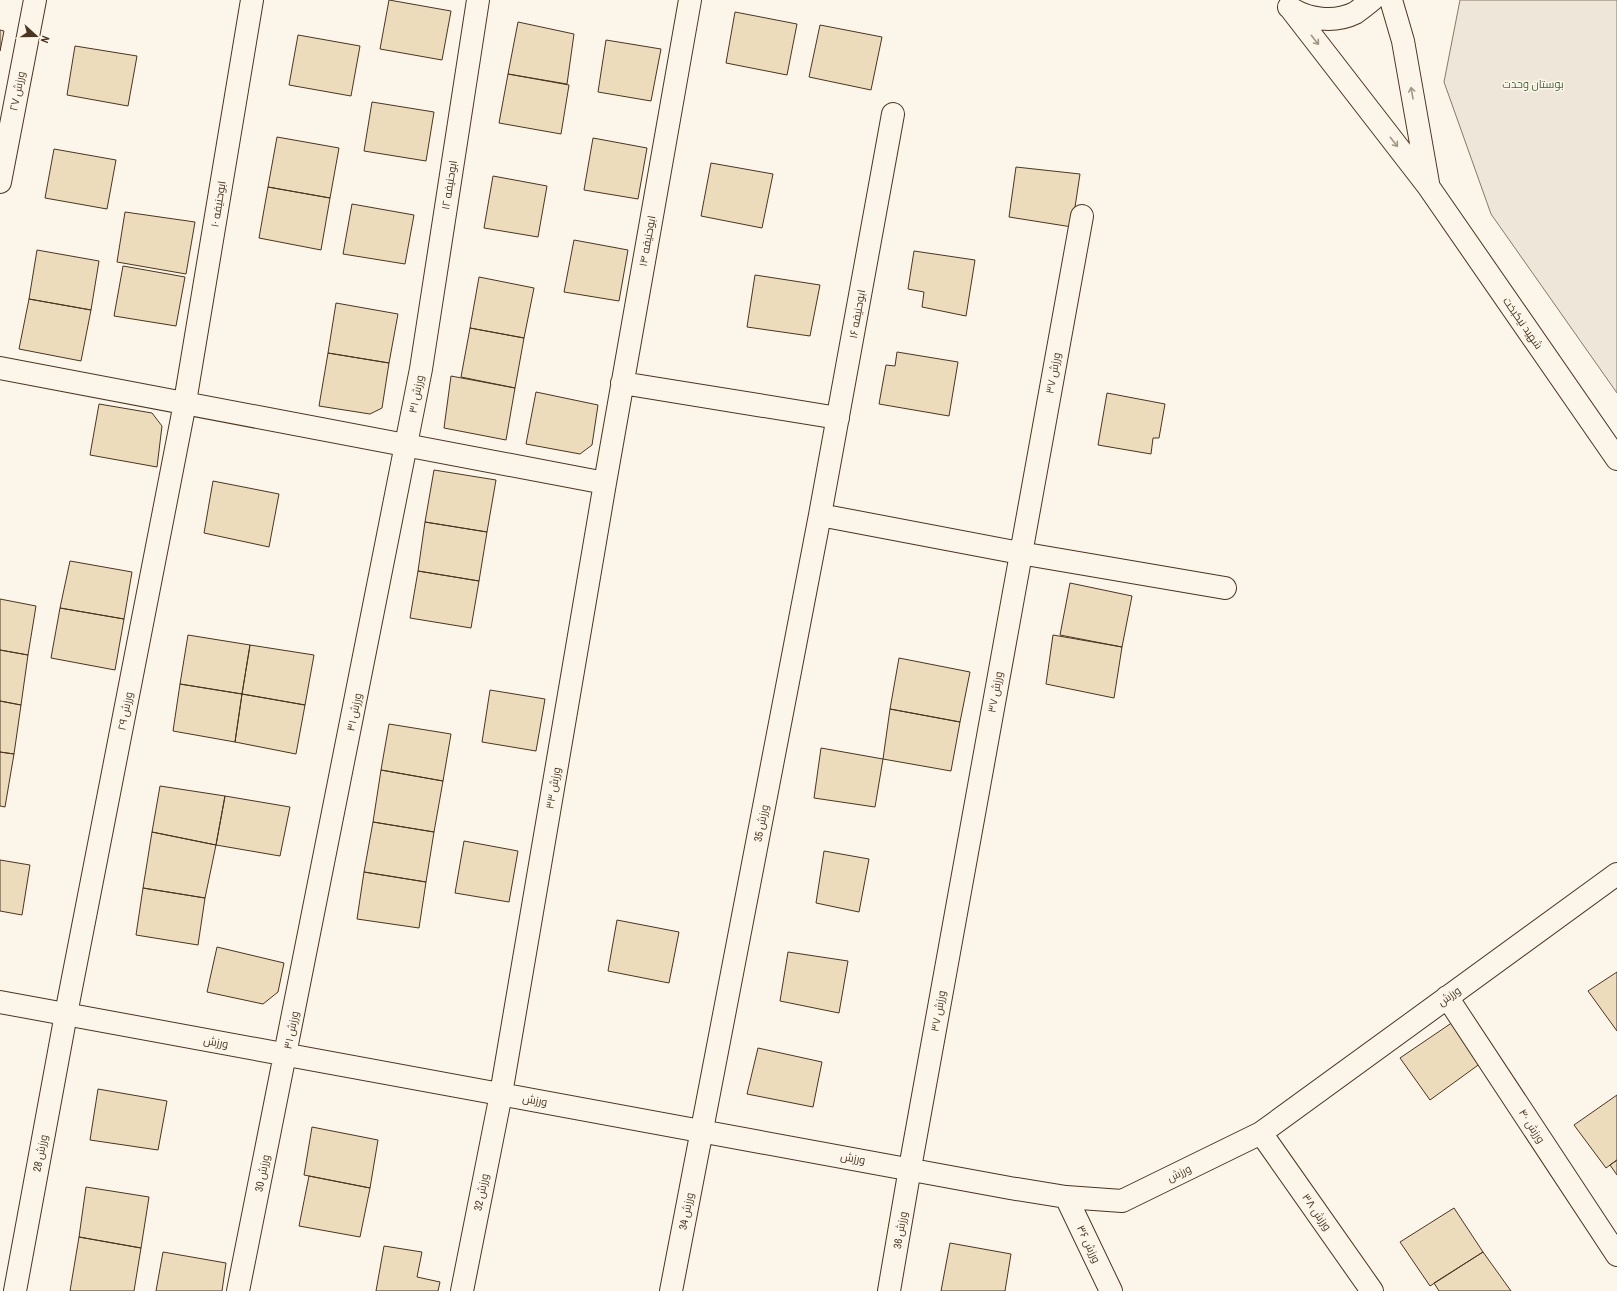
<svg xmlns="http://www.w3.org/2000/svg" width="1617" height="1291" viewBox="0 0 1617 1291" font-family="'Archivo Narrow',Cairo,sans-serif">
<style>
.green{fill:#ede6d9;stroke:#887966}
.building{fill:#ecdcbc;stroke:#4a3520}
.lines{fill:none;stroke-linecap:round;stroke-linejoin:round}
.minor-casing{stroke:#4a3520;stroke-width:24}
.tertiary-casing{stroke:#4a3520;stroke-width:24}
.minor{stroke:#fbf6e9;stroke-width:22}
.tertiary{stroke:#fbf6e9;stroke-width:22}
.oneway{stroke:#a29684}
.labels{text-anchor:middle;dominant-baseline:central;stroke-width:3;stroke-linejoin:round;paint-order:stroke}
.park-label{font-size:11px;fill:#436837;stroke:#fbf6e9}
.street-label{font-size:11px;fill:#4a3520;stroke:#fbf6e9}
</style>
<rect width="100%" height="100%" fill="#fbf6e9"/>
<!-- green -->
<path class="green" d="M 1460,0 L 1617,0 L 1617,393 L 1491,214 L 1444,82 Z"/>
<!-- building -->
<path class="building" d="M 389,0 L 451,11 L 442,60 L 380,49 Z
M 735,12 L 797,24 L 787,75 L 726,63 Z
M 518,22 L 574,34 L 567,84 L 508,74 Z
M 820,25 L 882,37 L 871,90 L 809,77 Z
M 0,30 L 4,31 L 0,51 Z
M 298,35 L 360,46 L 351,96 L 289,85 Z
M 606,40 L 661,49 L 651,101 L 598,92 Z
M 75,46 L 137,56 L 128,106 L 67,95 Z
M 508,74 L 569,85 L 561,134 L 499,123 Z
M 372,102 L 434,112 L 426,161 L 364,151 Z
M 277,137 L 339,148 L 330,198 L 268,187 Z
M 593,138 L 647,148 L 638,199 L 584,190 Z
M 54,149 L 116,160 L 107,209 L 45,198 Z
M 711,163 L 773,174 L 762,228 L 701,216 Z
M 1016,167 L 1080,174 L 1072,227 L 1009,217 Z
M 493,176 L 547,186 L 538,237 L 484,228 Z
M 268,187 L 330,198 L 321,250 L 259,238 Z
M 352,204 L 414,215 L 405,264 L 343,254 Z
M 125,212 L 195,222 L 186,274 L 117,262 Z
M 574,240 L 628,250 L 619,301 L 564,292 Z
M 37,250 L 99,261 L 91,310 L 29,299 Z
M 914,251 L 975,260 L 966,316 L 922,307 L 924,292 L 908,289 Z
M 123,266 L 185,277 L 176,326 L 114,316 Z
M 755,275 L 820,285 L 810,336 L 747,327 Z
M 479,277 L 534,288 L 524,338 L 470,328 Z
M 29,299 L 91,310 L 81,361 L 19,349 Z
M 336,303 L 398,314 L 389,363 L 328,353 Z
M 470,328 L 524,338 L 515,388 L 461,377 Z
M 897,352 L 958,362 L 949,416 L 879,404 L 886,365 L 895,366 Z
M 328,353 L 389,363 L 382,408 L 370,414 L 319,406 Z
M 451,376 L 515,388 L 506,440 L 444,428 Z
M 536,392 L 598,405 L 592,445 L 580,454 L 526,444 Z
M 1107,393 L 1165,404 L 1159,438 L 1153,438 L 1151,454 L 1098,445 Z
M 99,404 L 152,413 L 162,426 L 157,467 L 90,455 Z
M 434,470 L 496,480 L 487,532 L 425,522 Z
M 213,481 L 279,494 L 269,547 L 204,533 Z
M 425,522 L 487,532 L 479,581 L 418,571 Z
M 70,561 L 132,572 L 124,619 L 60,608 Z
M 418,571 L 479,581 L 471,628 L 410,618 Z
M 1070,583 L 1132,596 L 1122,647 L 1060,635 Z
M 0,599 L 36,606 L 28,655 L 0,650 Z
M 60,608 L 124,619 L 115,670 L 51,658 Z
M 188,635 L 250,645 L 242,694 L 180,684 Z
M 1053,635 L 1122,647 L 1114,698 L 1046,684 Z
M 250,645 L 314,655 L 305,705 L 242,694 Z
M 0,650 L 28,655 L 21,705 L 0,701 Z
M 899,658 L 970,672 L 960,722 L 890,709 Z
M 180,684 L 242,694 L 235,742 L 173,731 Z
M 490,690 L 545,699 L 536,751 L 482,742 Z
M 242,694 L 305,705 L 296,754 L 235,742 Z
M 0,701 L 21,705 L 14,754 L 0,752 Z
M 890,709 L 960,722 L 951,771 L 883,759 Z
M 389,724 L 451,734 L 443,781 L 381,770 Z
M 821,748 L 883,759 L 875,807 L 814,798 Z
M 0,752 L 14,754 L 5,807 L 0,806 Z
M 381,770 L 443,781 L 434,832 L 373,822 Z
M 160,786 L 225,796 L 216,845 L 152,832 Z
M 225,796 L 290,807 L 280,856 L 216,845 Z
M 373,822 L 434,832 L 426,882 L 364,872 Z
M 152,832 L 216,845 L 205,898 L 143,888 Z
M 464,841 L 518,851 L 509,902 L 455,893 Z
M 824,851 L 869,859 L 859,912 L 816,903 Z
M 0,860 L 30,865 L 22,915 L 0,911 Z
M 364,872 L 426,882 L 419,928 L 357,919 Z
M 143,888 L 205,898 L 198,945 L 136,935 Z
M 617,920 L 679,932 L 669,983 L 608,971 Z
M 217,947 L 284,963 L 278,992 L 263,1004 L 207,992 Z
M 788,952 L 848,961 L 839,1013 L 780,1001 Z
M 1617,972 L 1617,1031 L 1588,991 Z
M 1453,1022 L 1481,1063 L 1430,1100 L 1400,1058 Z
M 758,1048 L 822,1062 L 813,1107 L 747,1094 Z
M 98,1089 L 167,1101 L 158,1150 L 90,1140 Z
M 1617,1095 L 1617,1160 L 1606,1168 L 1574,1125 Z
M 312,1127 L 378,1140 L 370,1188 L 304,1175 Z
M 1617,1160 L 1617,1175 L 1610,1165 Z
M 309,1176 L 370,1188 L 360,1237 L 299,1226 Z
M 86,1187 L 149,1197 L 141,1248 L 79,1237 Z
M 1454,1208 L 1483,1252 L 1430,1286 L 1400,1242 Z
M 79,1237 L 141,1248 L 134,1291 L 70,1291 Z
M 950,1243 L 1011,1254 L 1005,1291 L 941,1291 Z
M 384,1246 L 422,1252 L 417,1277 L 440,1282 L 438,1291 L 376,1291 Z
M 163,1252 L 226,1263 L 222,1291 L 156,1291 Z
M 1483,1252 L 1511,1291 L 1439,1291 L 1434,1283 Z"/>
<g class="lines">
<!-- minor casing -->
<g class="minor-casing">
<path id="minor" d="M 0,182 L 35,0
M 0,368 L 605,483
M 622,383 L 838,418
M 820,515 L 1020,553 L 1225,588
M 1447,997 L 1617,1255
M 0,1002 L 1010,1188 L 1066,1197 L 1122,1201 L 1261,1133 L 1617,874
M 1261,1133 L 1372,1291
M 1066,1197 L 1111,1291
M 15,1291 L 66,1014 L 184,408 L 252,0
M 238,1291 L 421,369 L 478,0
M 462,1291 L 501,1094 L 605,483 L 690,0
M 671,1291 L 820,515 L 893,114
M 889,1291 L 910,1168 L 1082,216"/>
</g>
<!-- tertiary casing -->
<g class="tertiary-casing">
<path id="tertiary" d="M 1391,0 L 1403,41 L 1428,183
M 1289,7 C 1307,20 1335,23 1355,13 C 1361,9 1367,4 1372,0
M 1291,9 L 1428,186 L 1617,459"/>
</g>
<!-- minor -->
<use href="#minor" class="minor"/>
<!-- tertiary -->
<use href="#tertiary" class="tertiary"/>
</g>
<!-- one-way arrows -->
<defs><path id="oneway-shaft" d="M-6 0H5M1.5-3L5.5 0L1.5 3" fill="none" stroke-width="1.6" stroke-linecap="round" stroke-linejoin="round"/></defs>
<g class="oneway">
<use href="#oneway-shaft" transform="translate(1315 40) rotate(52)"/>
<use href="#oneway-shaft" transform="translate(1412 93) rotate(-100)"/>
<use href="#oneway-shaft" transform="translate(1394 142) rotate(52)"/>
</g>
<g class="labels">
<!-- park labels -->
<g class="park-label">
<text x="1533" y="84">بوستان وحدت</text>
</g>
<!-- street labels -->
<g class="street-label">
<text transform="translate(17 91) rotate(-79)">ورزش ۲۷</text>
<text transform="translate(449 185) rotate(-81)">ابوحنیفه ۱۲</text>
<text transform="translate(218 204) rotate(-81)">ابوحنیفه ۱۰</text>
<text transform="translate(647 241) rotate(-80)">ابوحنیفه ۱۴</text>
<text transform="translate(857 314) rotate(-80)">ابوحنیفه ۱۶</text>
<text transform="translate(1523 323) rotate(55)">شهید نیکبخت</text>
<text transform="translate(1053 373) rotate(-80)">ورزش ۳۷</text>
<text transform="translate(416 394) rotate(-79)">ورزش ۳۱</text>
<text transform="translate(995 692) rotate(-80)">ورزش ۳۷</text>
<text transform="translate(125 711) rotate(-79)">ورزش ۲۹</text>
<text transform="translate(354 712) rotate(-79)">ورزش ۳۱</text>
<text transform="translate(553 788) rotate(-80)">ورزش ۳۳</text>
<text transform="translate(761 823) rotate(-79)">ورزش 35</text>
<text transform="translate(1449 996) rotate(-36)">ورزش</text>
<text transform="translate(938 1011) rotate(-80)">ورزش ۳۷</text>
<text transform="translate(291 1030) rotate(-79)">ورزش ۳۱</text>
<text transform="translate(216 1042) rotate(10)">ورزش</text>
<text transform="translate(535 1100) rotate(10)">ورزش</text>
<text transform="translate(1532 1126) rotate(57)">ورزش ۴۰</text>
<text transform="translate(40 1153) rotate(-79)">ورزش 28</text>
<text transform="translate(853 1158) rotate(10)">ورزش</text>
<text transform="translate(262 1173) rotate(-79)">ورزش 30</text>
<text transform="translate(1179 1173) rotate(-26)">ورزش</text>
<text transform="translate(481 1192) rotate(-79)">ورزش 32</text>
<text transform="translate(686 1211) rotate(-79)">ورزش 34</text>
<text transform="translate(1317 1212) rotate(55)">ورزش ۳۸</text>
<text transform="translate(900 1230) rotate(-80)">ورزش 36</text>
<text transform="translate(1089 1244) rotate(65)">ورزش ۳۶</text>
</g>
</g>
<!-- north arrow -->
<g transform="translate(36 36) rotate(111)" stroke="#fbf6e9" stroke-width="3" paint-order="stroke">
<path d="M0-3L7 15L0 10L-7 15Z" fill="#4a3520"/>
<text y="-6" font-size="11" font-weight="bold" text-anchor="middle" fill="#4a3520">N</text>
</g>
</svg>
